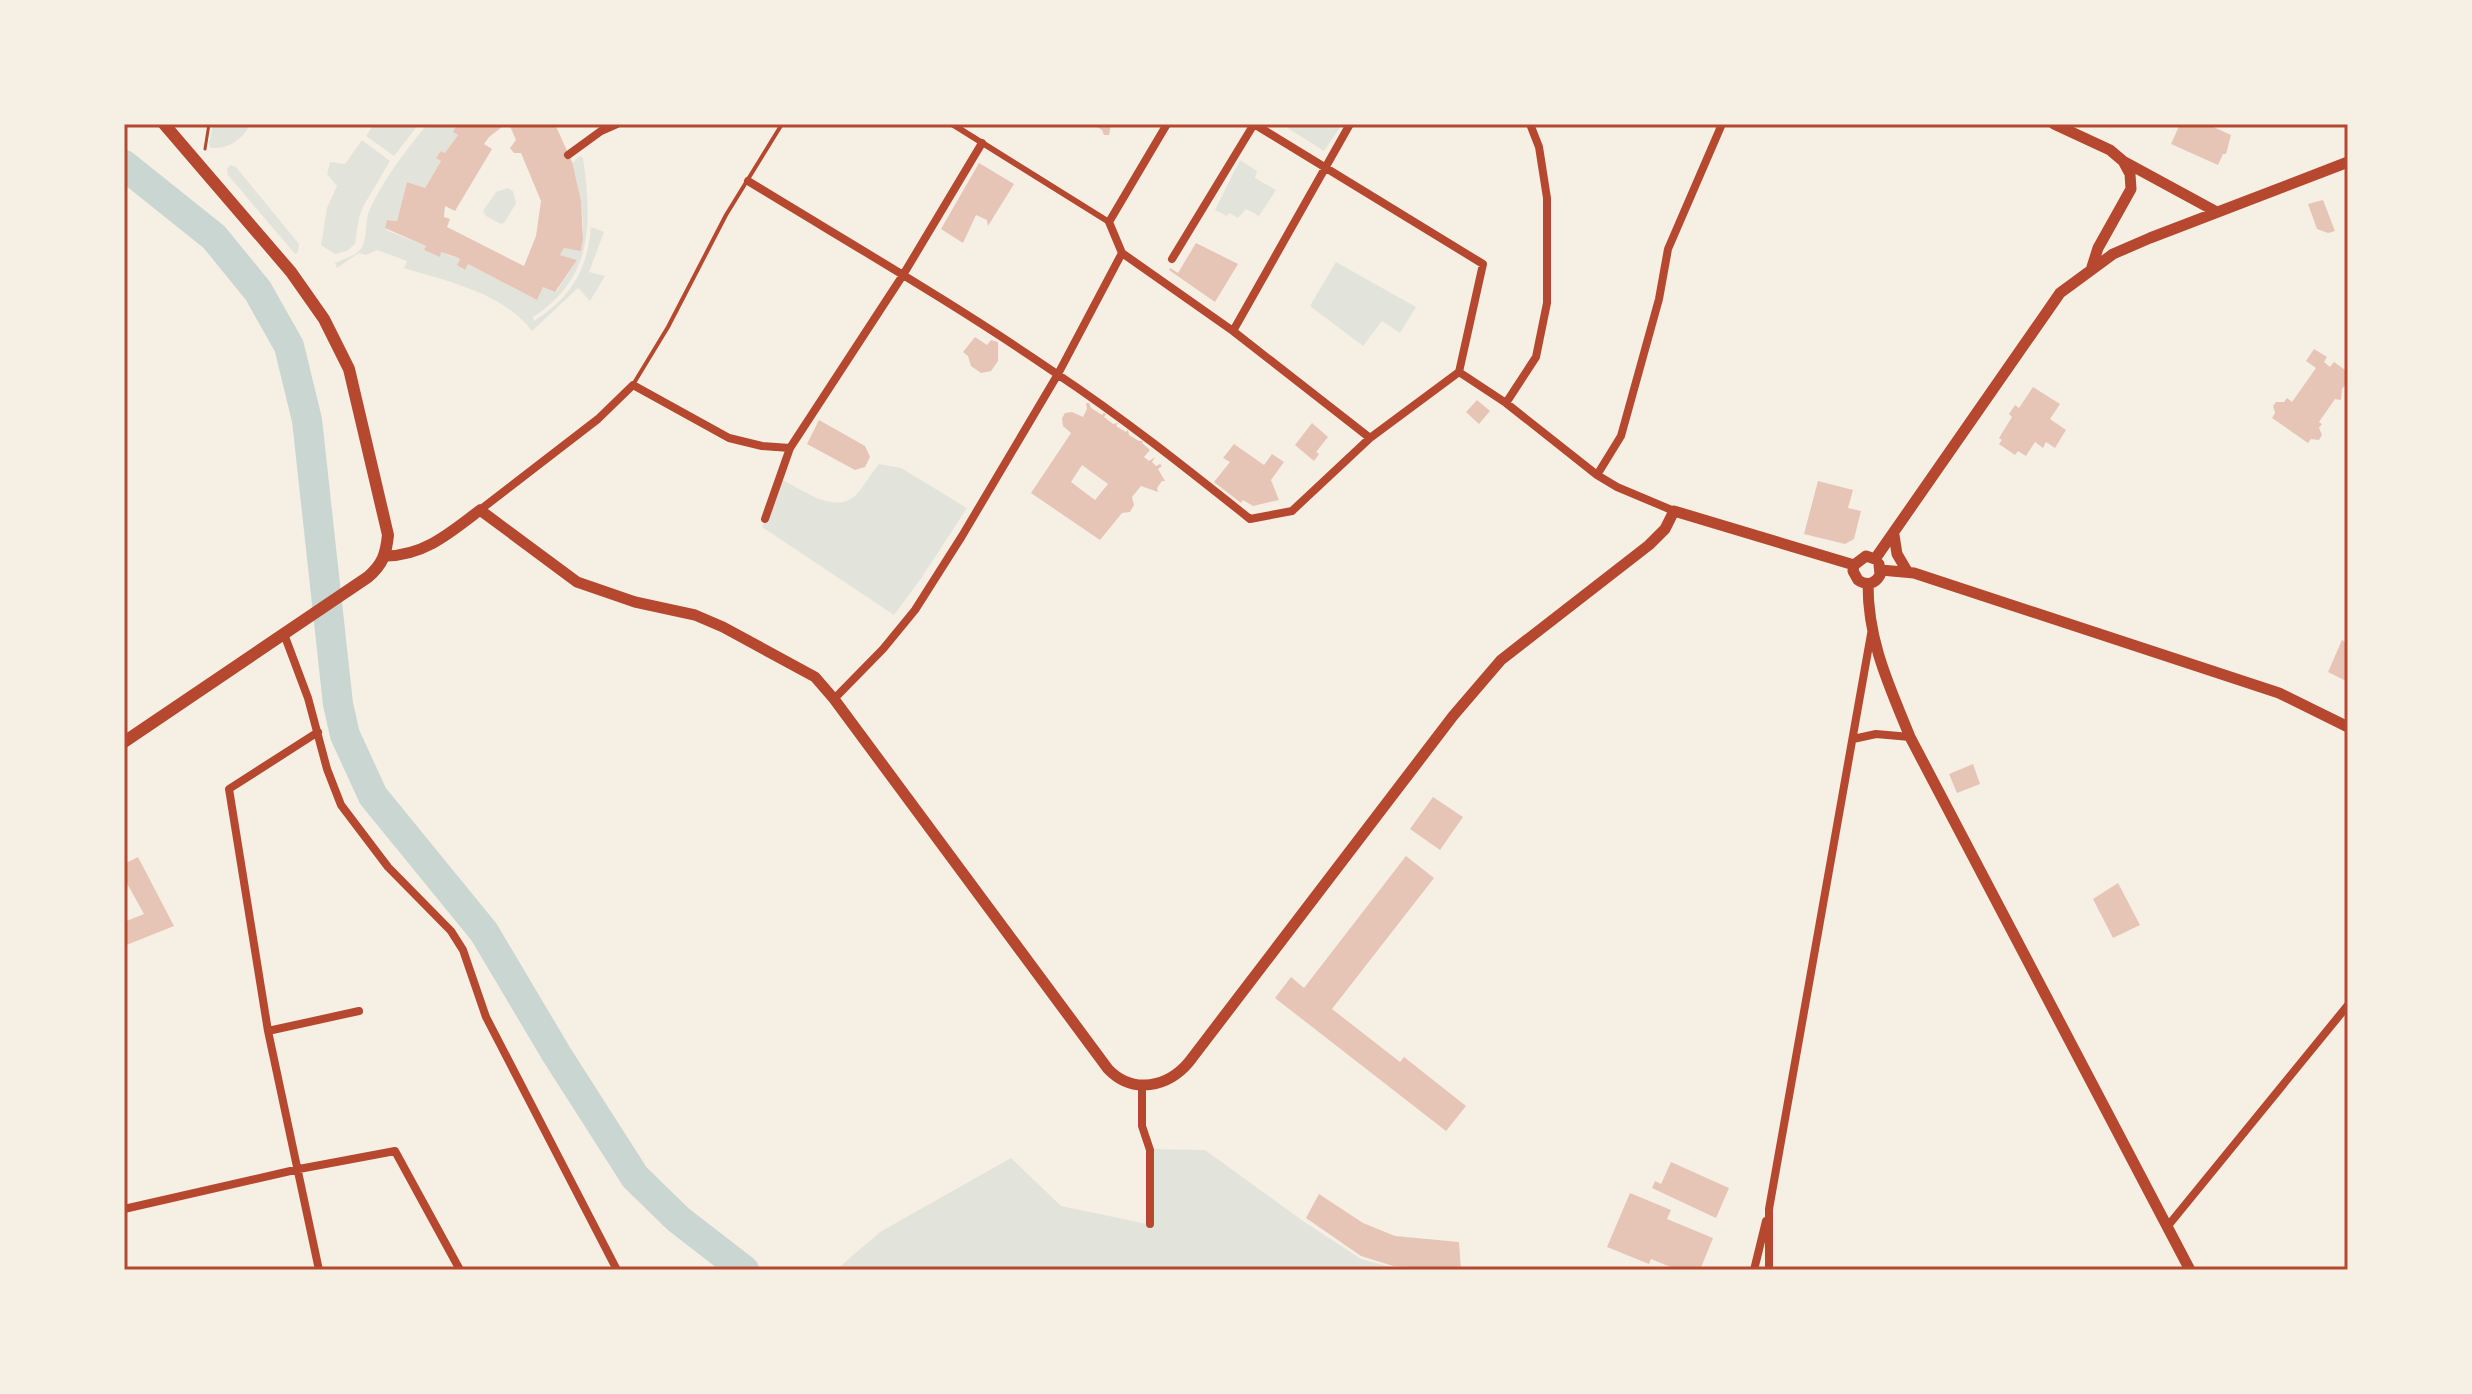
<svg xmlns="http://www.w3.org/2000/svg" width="2472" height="1394" viewBox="0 0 2472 1394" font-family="'Times New Roman',serif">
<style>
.green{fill:#e2e4dc}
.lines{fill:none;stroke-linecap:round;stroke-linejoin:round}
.river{stroke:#c9d6d2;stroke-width:30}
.building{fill:#e6c5b7;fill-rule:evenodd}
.path{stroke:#b5482f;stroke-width:3}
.service{stroke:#b5482f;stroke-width:4}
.pedestrian{stroke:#b5482f;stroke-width:6}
.minor{stroke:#b5482f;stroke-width:8}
.tertiary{stroke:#b5482f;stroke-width:11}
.secondary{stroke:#b5482f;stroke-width:12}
.neatline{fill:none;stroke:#b5482f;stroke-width:3}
</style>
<rect width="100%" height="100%" fill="#f6efe4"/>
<!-- green -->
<path class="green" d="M 213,124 L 250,124 C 243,140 228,149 211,148 L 209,144 Z
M 374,124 L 419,124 L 394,156 L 366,136 Z
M 427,124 L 460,124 L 455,128 L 454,132 L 458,135 L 445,153 L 441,151 L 437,158 L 441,161 L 425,188 L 407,182 L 397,221 L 387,220 L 386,230 L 426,246 L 424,250 L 439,256 L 441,252 L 460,259 L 457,265 L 464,270 L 468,264 L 537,300 L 543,287 L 556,292 L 577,260 L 560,255 L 564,248 L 581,250 C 587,220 579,192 571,164 L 580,156 L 583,158 C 592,222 594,278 533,317 L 534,321 C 571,297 587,271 591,227 L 604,232 L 589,272 L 605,276 L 590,301 L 578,288 L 532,331 C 504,293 446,281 404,268 L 407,261 L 377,250 L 366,255 L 359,253 L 337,268 L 335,263 C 344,258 356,257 362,247 C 368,236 364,221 370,209 C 384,178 406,151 427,124 Z
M 1281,124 L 1342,124 L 1324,151 Z
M 362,140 L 390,161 L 364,205 L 359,217 L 355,244 L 347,251 L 335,254 L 321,245 L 327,208 L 337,186 L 327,174 L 330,162 L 345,164 Z
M 1240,160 L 1257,171 L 1255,178 L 1276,190 L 1259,216 L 1246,209 L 1238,218 L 1229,213 L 1227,216 L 1215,210 Z
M 230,165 L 236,167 L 299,244 L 298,252 L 295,254 L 228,175 L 227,169 Z
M 508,188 L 513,191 L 516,203 L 505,222 L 501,224 L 486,216 L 483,211 L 496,192 Z
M 1336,262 L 1416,307 L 1400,333 L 1382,321 L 1363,346 L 1310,306 Z
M 879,464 L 901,468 L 967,508 L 922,577 L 894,615 L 762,527 L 779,478 C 800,488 835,516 856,495 C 864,486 871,474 879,464 Z
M 1154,1149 L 1205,1150 L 1303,1221 L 1361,1259 L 1402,1270 L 836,1270 L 880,1232 L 1011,1158 L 1061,1206 L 1152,1225 Z"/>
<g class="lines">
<!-- river -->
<path class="river" d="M 124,165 L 214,237 L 258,291 L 289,346 L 307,420 L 338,704 L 345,735 L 373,796 L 484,932 L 557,1055 L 635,1177 L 678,1219 L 744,1270"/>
</g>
<!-- building -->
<path class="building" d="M 460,124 L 467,126 L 471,124 L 506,124 L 489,137 L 484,144 L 492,149 L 455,211 L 445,206 L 444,217 L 450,219 L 447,227 L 524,266 L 536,236 L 541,201 L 521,153 L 514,153 L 510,148 L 516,140 L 509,124 L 555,124 L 572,162 L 581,201 L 583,239 L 581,251 L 564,248 L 560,255 L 577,260 L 555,292 L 543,287 L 537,300 L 468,264 L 465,270 L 457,265 L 460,259 L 456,257 L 441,252 L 440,257 L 424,250 L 426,246 L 385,228 L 387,220 L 397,221 L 407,182 L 425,188 L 441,161 L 436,158 L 441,151 L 445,153 L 458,135 L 453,132 L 455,128 Z
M 1092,124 L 1111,124 L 1109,135 L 1104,135 L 1102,130 Z
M 2180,124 L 2207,124 L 2231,135 L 2226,154 L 2223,154 L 2218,165 L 2171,144 Z
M 979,163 L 1014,184 L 988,226 L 987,220 L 976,215 L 963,243 L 941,229 Z
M 2323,200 L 2335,231 L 2328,233 L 2317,229 L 2308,204 Z
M 1196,243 L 1238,264 L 1215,302 L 1169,270 L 1170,268 L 1178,273 Z
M 975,337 L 987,345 L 991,340 L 998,342 L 998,361 L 991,371 L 981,373 L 971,366 L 968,356 L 963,352 Z
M 2314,349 L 2327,357 L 2324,362 L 2330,367 L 2334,362 L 2348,372 L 2348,381 L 2342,389 L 2341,400 L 2335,399 L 2319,422 L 2322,424 L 2319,428 L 2322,435 L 2319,440 L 2311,439 L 2308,443 L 2272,418 L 2275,413 L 2273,406 L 2276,402 L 2284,402 L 2287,398 L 2292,402 L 2316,368 L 2306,361 Z
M 2033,387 L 2060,404 L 2050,419 L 2066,430 L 2055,448 L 2046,442 L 2043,448 L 2035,442 L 2026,456 L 2018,451 L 2015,455 L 1999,444 L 2002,440 L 1999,438 L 2012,417 L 2009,414 L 2015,405 L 2019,408 Z
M 1477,400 L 1490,411 L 1479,424 L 1466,412 Z
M 1086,403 L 1089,403 L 1091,408 L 1102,415 L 1104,413 L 1106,414 L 1104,417 L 1113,424 L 1118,423 L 1116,426 L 1126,432 L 1128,430 L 1129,435 L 1139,441 L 1143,441 L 1142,443 L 1150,450 L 1144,457 L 1149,461 L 1155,457 L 1152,462 L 1156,466 L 1160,464 L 1162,466 L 1158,469 L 1165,481 L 1162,481 L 1157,488 L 1158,492 L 1141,486 L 1132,497 L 1134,505 L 1130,512 L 1122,513 L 1100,540 L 1031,493 L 1071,433 L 1063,426 L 1062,418 L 1065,413 L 1072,412 L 1083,417 L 1087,409 ZM 1082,465 L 1108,484 L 1095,500 L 1071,482 Z
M 819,420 L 865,446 L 870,457 L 865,467 L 855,470 L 807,444 Z
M 1312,423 L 1328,437 L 1316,452 L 1319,454 L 1314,461 L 1295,445 Z
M 1234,444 L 1264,465 L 1272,454 L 1284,462 L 1271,480 L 1279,500 L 1253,506 L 1243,500 L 1241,503 L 1214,482 L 1230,462 L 1223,458 Z
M 1818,481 L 1853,490 L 1848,508 L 1861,511 L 1854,539 L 1845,544 L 1804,534 Z
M 2342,640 L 2348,643 L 2348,682 L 2328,672 Z
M 1973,764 L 1980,784 L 1957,793 L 1949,774 Z
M 1433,797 L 1463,817 L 1440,850 L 1410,829 Z
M 1406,856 L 1434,878 L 1332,1009 L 1400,1062 L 1404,1057 L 1466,1106 L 1446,1131 L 1275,998 L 1291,977 L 1304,988 Z
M 138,857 L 174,926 L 124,946 L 124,922 L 144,914 L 124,878 L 124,864 Z
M 2118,883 L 2140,925 L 2113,938 L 2093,899 Z
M 1671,1162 L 1729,1188 L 1716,1218 L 1652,1188 L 1655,1181 L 1661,1184 Z
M 1630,1193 L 1671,1210 L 1667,1219 L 1713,1238 L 1700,1270 L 1678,1270 L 1651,1259 L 1649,1264 L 1607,1247 Z
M 1319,1194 L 1363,1223 L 1395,1236 L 1459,1242 L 1461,1270 L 1393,1266 L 1361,1256 L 1306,1218 Z"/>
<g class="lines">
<!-- path -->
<path class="path" d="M 205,149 L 209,124"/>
<!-- service -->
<path class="service" d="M 634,383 L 668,327 L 726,215 L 782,124"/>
<!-- pedestrian -->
<path class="pedestrian" d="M 952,124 L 1109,222"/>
<!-- minor -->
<path class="minor" d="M 1254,124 L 1483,264 L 1459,372
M 568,155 L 601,131 L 617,124
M 748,181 C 851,244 955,304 1054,372 C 1122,417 1186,468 1250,519 L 1292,511 L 1370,438
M 1122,253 L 1233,331 L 1370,438 L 1459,372
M 1122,253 L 1109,222 L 1167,124
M 1172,259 L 1254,124
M 1233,331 L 1350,124
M 1459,372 L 1506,403 L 1597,475 L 1617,487 L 1674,511
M 1506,403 L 1536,357 L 1547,303 L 1547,198 L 1539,147 L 1530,124
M 1597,475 L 1621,436 L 1659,299 L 1668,249 L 1722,124
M 480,510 L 598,419 L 633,385 L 729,438 L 762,446 L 790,448
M 765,519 L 790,448 L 903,275 L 982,143
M 284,634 L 308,698 L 327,769 L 341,805 L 388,867 L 451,931 L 463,950 L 486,1017 L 617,1270
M 834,699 L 883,649 L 915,610 L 962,536 L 1058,374 L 1122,253
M 318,732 L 229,789 L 268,1031 L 319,1270
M 1853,739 L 1876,734 L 1910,737
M 268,1031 L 359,1011
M 1142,1086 L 1142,1126 L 1150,1150 L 1150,1224
M 124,1209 L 299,1169 L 395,1151 L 460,1270
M 2167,1227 L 2348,1005
M 1754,1270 L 1766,1221
M 1769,1270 L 1769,1209 L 1871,634
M 2347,1270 L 2348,1269"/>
<!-- tertiary -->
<path class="tertiary" d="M 2054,124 L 2110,150 L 2123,161 L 2215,211
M 2092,267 L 2098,248 L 2131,189 L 2130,174 L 2123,161
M 1894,535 L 1897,554 L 1907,571
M 386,556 C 425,555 450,533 480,510 L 577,582 L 635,602 L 695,615 L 723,627 L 815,677 L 834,699 L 1108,1069 C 1133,1095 1168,1087 1189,1062 L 1453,716 L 1501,660 L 1649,545 L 1665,529 L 1674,511 L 1854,565
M 1875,559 L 2060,293 L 2113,254 L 2150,238 L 2348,162
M 1854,565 L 1853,571 L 1858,580 C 1867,586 1875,584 1880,575 L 1879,564
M 1854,565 L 1866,556 L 1875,559
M 1881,570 L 1914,573 L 2279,693 L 2348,727
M 1868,584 C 1868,642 1889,685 1910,737 L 2190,1270"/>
<!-- secondary -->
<path class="secondary" d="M 124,742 L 368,577 C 383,564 386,554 388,535 L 349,369 L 324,319 L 291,272 L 164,124"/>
</g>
<!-- border -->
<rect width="2472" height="1394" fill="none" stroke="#f6efe4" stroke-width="252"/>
<rect x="126" y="126" width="2220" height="1142" class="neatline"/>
</svg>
